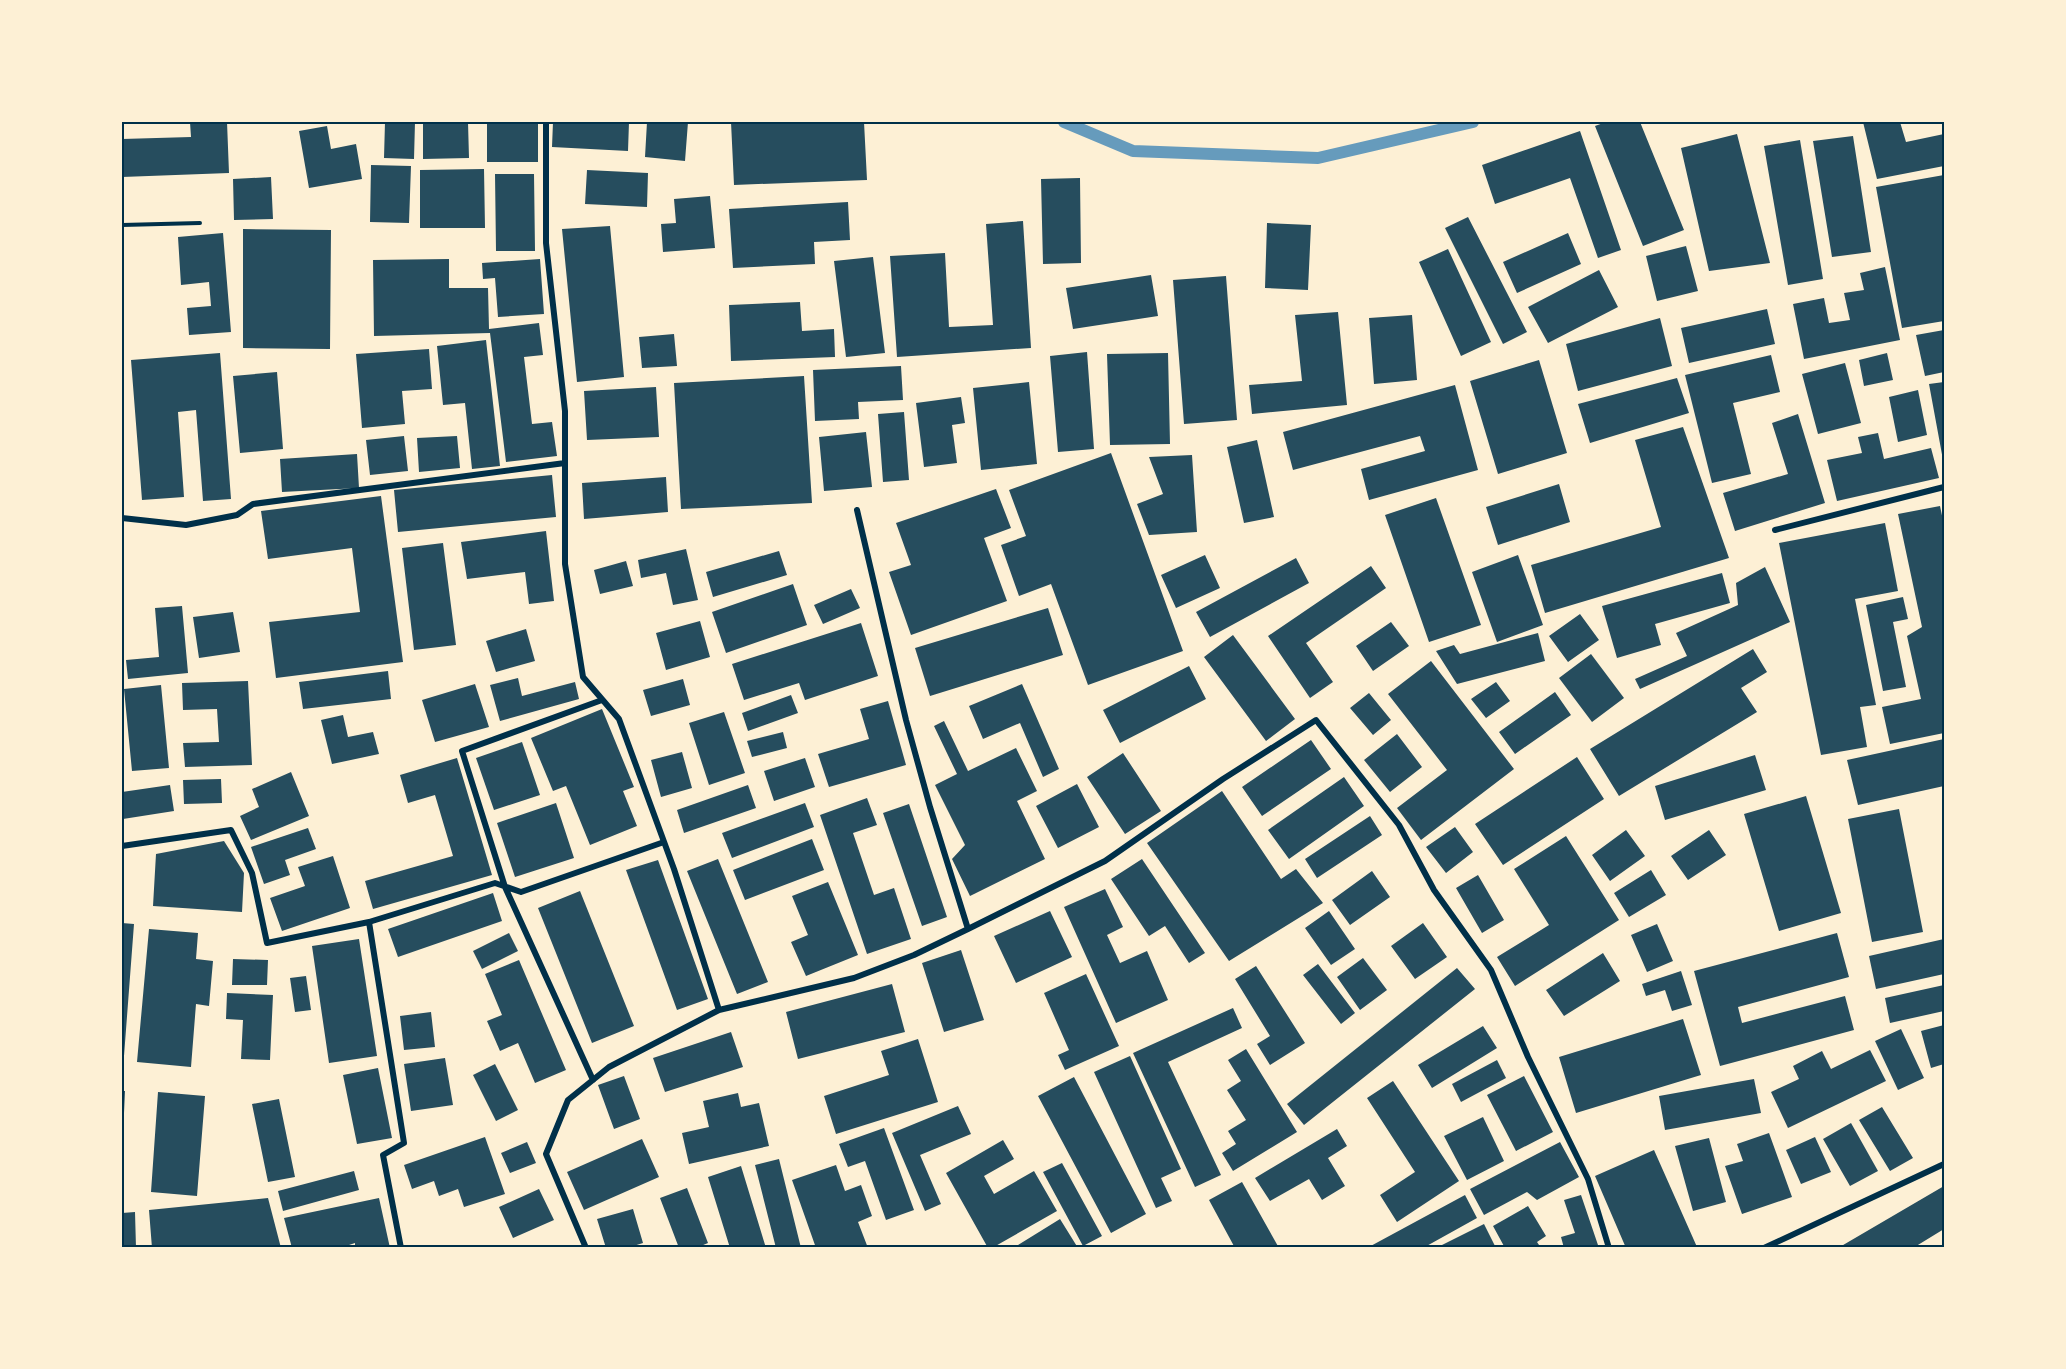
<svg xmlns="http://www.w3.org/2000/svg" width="2066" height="1369" viewBox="0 0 2066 1369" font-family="'Varela Round',sans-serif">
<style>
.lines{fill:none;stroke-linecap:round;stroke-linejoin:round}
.stream{stroke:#669bbc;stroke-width:12}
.building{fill:#264d5e}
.path{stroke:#003049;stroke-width:4}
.minor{stroke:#003049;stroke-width:6}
.neatline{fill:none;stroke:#003049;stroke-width:2}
</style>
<rect width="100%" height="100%" fill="#fdf0d5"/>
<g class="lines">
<!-- stream -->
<path class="stream" d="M 1064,122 L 1133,151 L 1318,158 L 1473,122"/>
</g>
<!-- building -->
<path class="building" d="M 190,122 L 227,122 L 229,173 L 122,177 L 122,139 L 191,137 Z
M 385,122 L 415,122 L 414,159 L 384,158 Z
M 423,122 L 468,122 L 469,158 L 423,159 Z
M 487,122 L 538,122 L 538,162 L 487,162 Z
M 553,122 L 629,122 L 628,151 L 552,147 Z
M 647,122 L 688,122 L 685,161 L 645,157 Z
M 731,122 L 864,122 L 867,180 L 734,185 Z
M 1606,122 L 1640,122 L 1684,230 L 1643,246 L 1595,126 Z
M 1863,122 L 1900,122 L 1906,142 L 1944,134 L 1944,166 L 1877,179 Z
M 327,126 L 331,149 L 356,144 L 362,179 L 309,188 L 299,131 Z
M 1580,131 L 1621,250 L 1598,258 L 1570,178 L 1495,204 L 1482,165 Z
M 1737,134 L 1770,263 L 1709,271 L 1681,148 Z
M 1853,136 L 1871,252 L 1832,257 L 1813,141 Z
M 1800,140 L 1823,279 L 1788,285 L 1764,146 Z
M 371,165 L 411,166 L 409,223 L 370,222 Z
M 484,169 L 485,228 L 420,228 L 420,170 Z
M 587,170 L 648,173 L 647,207 L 585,204 Z
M 495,174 L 534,174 L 535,251 L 496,251 Z
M 1944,175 L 1944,321 L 1902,328 L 1876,187 Z
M 271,177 L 273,219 L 234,220 L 233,179 Z
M 1080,178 L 1081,263 L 1043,264 L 1041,179 Z
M 710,196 L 715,248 L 663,252 L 661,224 L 676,223 L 674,199 Z
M 848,202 L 850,240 L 814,242 L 815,264 L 733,268 L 729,209 Z
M 1468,217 L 1527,332 L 1503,344 L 1445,228 Z
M 1023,221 L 1031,348 L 897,357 L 890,256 L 945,253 L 949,327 L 993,325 L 986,224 Z
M 1267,223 L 1311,225 L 1308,290 L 1265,288 Z
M 610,226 L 624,377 L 577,382 L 562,229 Z
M 243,229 L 331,230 L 330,349 L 243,348 Z
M 223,233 L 231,332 L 189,335 L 187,308 L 211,306 L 209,282 L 181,285 L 178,237 Z
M 1568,233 L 1581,264 L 1517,293 L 1503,262 Z
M 1686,246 L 1698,291 L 1657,301 L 1646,256 Z
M 1448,249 L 1491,342 L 1461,356 L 1419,262 Z
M 873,257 L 885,353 L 846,357 L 834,261 Z
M 449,259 L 449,288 L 488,288 L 489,329 L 539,323 L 543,355 L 524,357 L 532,424 L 552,422 L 557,456 L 506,462 L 490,333 L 374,336 L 373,260 Z
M 540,259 L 544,314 L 498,317 L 495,278 L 483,279 L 482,263 Z
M 1885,267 L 1900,340 L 1804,359 L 1793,304 L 1824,298 L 1829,323 L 1850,320 L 1844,293 L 1864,290 L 1860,273 Z
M 1599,270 L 1618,307 L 1548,343 L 1528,307 Z
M 1151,275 L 1158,316 L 1073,329 L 1066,288 Z
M 1226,276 L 1237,420 L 1184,424 L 1173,280 Z
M 800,302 L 802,331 L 834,329 L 835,357 L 731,361 L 729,305 Z
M 1767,309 L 1775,344 L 1689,363 L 1681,328 Z
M 1338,312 L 1347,405 L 1252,414 L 1249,385 L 1302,381 L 1295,315 Z
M 1412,315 L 1417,380 L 1374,384 L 1369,318 Z
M 1660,318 L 1672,366 L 1578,391 L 1566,344 Z
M 1944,330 L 1944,372 L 1925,376 L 1916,335 Z
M 674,334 L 677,366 L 642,368 L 639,337 Z
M 486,340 L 500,466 L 472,469 L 465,403 L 443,405 L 437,346 Z
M 429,349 L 432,389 L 402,391 L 405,424 L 362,428 L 356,354 Z
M 1087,352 L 1094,449 L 1058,452 L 1050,356 Z
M 220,353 L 231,499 L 203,501 L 196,410 L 178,412 L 184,497 L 142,500 L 131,360 Z
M 1168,353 L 1170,444 L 1110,445 L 1107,354 Z
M 1887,353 L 1893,380 L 1864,386 L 1859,360 Z
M 1771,355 L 1780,392 L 1733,403 L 1751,474 L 1712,483 L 1685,375 Z
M 1539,360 L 1567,453 L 1498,474 L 1470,381 Z
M 1845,363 L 1861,423 L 1818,434 L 1802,374 Z
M 901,366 L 903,400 L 858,402 L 859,419 L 815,421 L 813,370 Z
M 277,372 L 283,449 L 240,453 L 233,376 Z
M 804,376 L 812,503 L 681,509 L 674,383 Z
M 1677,378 L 1689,413 L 1590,443 L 1578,404 Z
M 1029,382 L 1037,464 L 981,470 L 973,388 Z
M 1944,382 L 1944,460 L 1943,460 L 1929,384 Z
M 1455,385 L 1478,470 L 1369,500 L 1361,469 L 1425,451 L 1420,436 L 1293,470 L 1283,432 Z
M 656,387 L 659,437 L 587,440 L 584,391 Z
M 1918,390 L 1927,435 L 1898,442 L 1889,397 Z
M 961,397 L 965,423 L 952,425 L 957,463 L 924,467 L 916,403 Z
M 904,412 L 909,480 L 883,482 L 878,414 Z
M 1798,414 L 1825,503 L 1735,531 L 1723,493 L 1788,474 L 1772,423 Z
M 1683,427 L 1729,558 L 1545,613 L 1531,565 L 1661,527 L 1635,440 Z
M 866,432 L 872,487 L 824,491 L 819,437 Z
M 1878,433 L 1884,459 L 1931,448 L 1939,478 L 1837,501 L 1827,460 L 1862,453 L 1858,437 Z
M 404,436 L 408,471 L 370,475 L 366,440 Z
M 457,436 L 460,468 L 419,472 L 417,438 Z
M 1257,440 L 1274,517 L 1244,523 L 1227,447 Z
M 1111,453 L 1183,651 L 1088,685 L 1051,584 L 1019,596 L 1001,545 L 1026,536 L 1009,490 Z
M 357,454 L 359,488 L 282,492 L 280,459 Z
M 1192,455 L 1197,532 L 1149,535 L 1137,504 L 1163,494 L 1149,457 Z
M 552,475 L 556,517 L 398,532 L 394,490 Z
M 666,477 L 668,512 L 584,519 L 582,483 Z
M 1559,484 L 1570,522 L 1498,545 L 1486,507 Z
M 996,489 L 1011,528 L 984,538 L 1007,601 L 911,635 L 889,572 L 911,565 L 896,523 Z
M 381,496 L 403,662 L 276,678 L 269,622 L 360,612 L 352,548 L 268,559 L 261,511 Z
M 1436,498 L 1481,625 L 1429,642 L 1385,515 Z
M 1940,506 L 1944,525 L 1944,733 L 1890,744 L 1882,707 L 1921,699 L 1907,636 L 1922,627 L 1898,514 Z
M 1885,523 L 1898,591 L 1855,599 L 1876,705 L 1860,707 L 1867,747 L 1821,755 L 1779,543 Z
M 546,531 L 554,601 L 529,604 L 525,572 L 467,579 L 461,542 Z
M 443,543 L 456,645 L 414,650 L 402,548 Z
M 686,549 L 698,600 L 673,605 L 666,573 L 641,578 L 638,560 Z
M 779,551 L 787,575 L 713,597 L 706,572 Z
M 1205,555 L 1220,588 L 1176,608 L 1161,575 Z
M 1518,555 L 1543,625 L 1497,642 L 1472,572 Z
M 1296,558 L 1309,583 L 1210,637 L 1196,612 Z
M 626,561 L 633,586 L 600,594 L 594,570 Z
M 1371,566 L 1386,588 L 1306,643 L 1333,682 L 1310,698 L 1268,636 Z
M 1765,567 L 1790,622 L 1640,689 L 1635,679 L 1687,656 L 1676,633 L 1738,605 L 1736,583 Z
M 1722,573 L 1730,603 L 1655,624 L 1661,645 L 1617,658 L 1602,606 Z
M 793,584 L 807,625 L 726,653 L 712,612 Z
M 851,589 L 860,608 L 823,624 L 814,605 Z
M 1903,597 L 1908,619 L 1893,622 L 1906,687 L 1883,691 L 1866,605 Z
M 182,606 L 188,673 L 128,679 L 126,660 L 159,657 L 155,608 Z
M 1048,608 L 1063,655 L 930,696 L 915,648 Z
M 233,612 L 240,652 L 199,658 L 193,617 Z
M 1580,614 L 1599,640 L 1568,662 L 1549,636 Z
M 700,621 L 710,657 L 666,670 L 656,633 Z
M 1391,622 L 1409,646 L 1373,671 L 1356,646 Z
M 861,623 L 878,676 L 805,700 L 799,683 L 744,700 L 732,664 Z
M 526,629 L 535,661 L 496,672 L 486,641 Z
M 1538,633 L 1545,661 L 1457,684 L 1436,651 L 1454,645 L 1460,654 Z
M 1233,635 L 1295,719 L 1266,741 L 1204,657 Z
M 1753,649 L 1767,672 L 1741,688 L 1757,712 L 1619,796 L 1590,749 Z
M 1591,654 L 1624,698 L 1592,722 L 1559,678 Z
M 1431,661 L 1514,769 L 1421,840 L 1397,808 L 1447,770 L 1388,694 Z
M 1189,666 L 1206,699 L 1120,743 L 1103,710 Z
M 388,671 L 391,699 L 303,709 L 299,682 Z
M 518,678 L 522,696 L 575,682 L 579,699 L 500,721 L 490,685 Z
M 683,679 L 690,705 L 651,716 L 643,690 Z
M 248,681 L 252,765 L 185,767 L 183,743 L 219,742 L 217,709 L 183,710 L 182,683 Z
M 1496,682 L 1510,701 L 1486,718 L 1471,699 Z
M 475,684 L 489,727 L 435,742 L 422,700 Z
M 1022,684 L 1059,769 L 1043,777 L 1020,723 L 983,739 L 969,706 Z
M 161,685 L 169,768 L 132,771 L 124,689 Z
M 1555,692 L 1571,715 L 1515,754 L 1499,732 Z
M 1369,693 L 1391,720 L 1373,735 L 1350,708 Z
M 791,695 L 798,713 L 748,731 L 742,713 Z
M 888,701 L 906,765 L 829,787 L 818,754 L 869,739 L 860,709 Z
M 602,709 L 634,787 L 623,791 L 637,826 L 590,845 L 566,786 L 553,791 L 531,738 Z
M 724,712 L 745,773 L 709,785 L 689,723 Z
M 343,715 L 348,737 L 373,732 L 379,754 L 332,764 L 321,720 Z
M 944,721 L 968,771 L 1016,748 L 1037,791 L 1017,801 L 1045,859 L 970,896 L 952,859 L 965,845 L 935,785 L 957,774 L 934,726 Z
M 783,732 L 787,748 L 752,757 L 747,741 Z
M 1397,734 L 1422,767 L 1390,792 L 1364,760 Z
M 1944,739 L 1944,786 L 1858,805 L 1847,760 Z
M 1311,740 L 1331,769 L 1262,816 L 1242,787 Z
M 522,742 L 540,795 L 494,810 L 476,758 Z
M 682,752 L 692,788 L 661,797 L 651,760 Z
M 1123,753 L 1161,811 L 1125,834 L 1087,777 Z
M 1755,755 L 1766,790 L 1665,820 L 1655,786 Z
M 1577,757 L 1604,799 L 1503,865 L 1475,824 Z
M 457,758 L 492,875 L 373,909 L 365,881 L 453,856 L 435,795 L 408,803 L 400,775 Z
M 805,758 L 815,787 L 774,801 L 764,771 Z
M 291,772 L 309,816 L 251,840 L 240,816 L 259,807 L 252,789 Z
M 1344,777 L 1364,806 L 1289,859 L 1268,830 Z
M 221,779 L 222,803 L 184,804 L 183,780 Z
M 1077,784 L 1099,827 L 1058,848 L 1036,806 Z
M 170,785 L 174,811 L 123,819 L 122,792 Z
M 748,785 L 756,808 L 684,833 L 677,810 Z
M 1222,791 L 1281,879 L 1296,869 L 1323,903 L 1229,961 L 1147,843 Z
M 1806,796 L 1841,913 L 1779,931 L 1744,814 Z
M 867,798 L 877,825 L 853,833 L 874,895 L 894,888 L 911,939 L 867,954 L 820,815 Z
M 556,803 L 574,858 L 515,877 L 497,823 Z
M 805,803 L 814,827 L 732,858 L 722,833 Z
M 909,804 L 947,917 L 922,926 L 883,813 Z
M 1899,809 L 1923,932 L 1872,942 L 1848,819 Z
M 1370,816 L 1382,835 L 1317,878 L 1305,859 Z
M 1455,827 L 1473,852 L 1446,873 L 1426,847 Z
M 308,828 L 316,849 L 285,860 L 290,875 L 264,884 L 251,847 Z
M 1626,830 L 1645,856 L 1610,881 L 1592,855 Z
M 1709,830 L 1726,855 L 1688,880 L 1671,856 Z
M 1566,836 L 1619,920 L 1515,986 L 1497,957 L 1549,925 L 1514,869 Z
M 812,839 L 824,870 L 745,900 L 733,870 Z
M 224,841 L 244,873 L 242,912 L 153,906 L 156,854 Z
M 333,856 L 350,908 L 282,931 L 270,898 L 305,886 L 298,867 Z
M 718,859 L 768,982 L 737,994 L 687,871 Z
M 1142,859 L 1205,953 L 1189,963 L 1165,926 L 1149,936 L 1111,879 Z
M 658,860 L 708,999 L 677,1010 L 626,870 Z
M 1651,870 L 1666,895 L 1629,917 L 1614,893 Z
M 1372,871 L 1390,897 L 1350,925 L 1332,900 Z
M 1478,875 L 1504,920 L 1482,933 L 1456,888 Z
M 828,882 L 858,955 L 806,976 L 791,942 L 808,935 L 792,896 Z
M 1105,889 L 1123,927 L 1107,935 L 1120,963 L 1147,951 L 1168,1000 L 1116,1023 L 1064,907 Z
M 580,891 L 634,1026 L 592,1043 L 538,908 Z
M 493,893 L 502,921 L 398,957 L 388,929 Z
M 1050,911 L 1072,957 L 1016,983 L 994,936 Z
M 1329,911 L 1355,949 L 1331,965 L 1305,928 Z
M 122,923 L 134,924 L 124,1056 L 122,1055 Z
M 1423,923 L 1447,957 L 1415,979 L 1391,946 Z
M 1657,924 L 1673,961 L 1647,972 L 1631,935 Z
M 149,929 L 198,933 L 196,959 L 213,961 L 209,1006 L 196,1004 L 191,1067 L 137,1062 Z
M 509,933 L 518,951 L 482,969 L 473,951 Z
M 1837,933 L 1849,977 L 1738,1007 L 1742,1023 L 1845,996 L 1854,1030 L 1720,1066 L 1694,971 Z
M 359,939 L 377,1056 L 329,1063 L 312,946 Z
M 1944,939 L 1944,974 L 1876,989 L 1869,956 Z
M 961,950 L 984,1020 L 944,1032 L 922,963 Z
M 1603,953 L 1620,981 L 1564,1016 L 1546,990 Z
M 1363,958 L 1387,990 L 1360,1010 L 1337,977 Z
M 233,959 L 268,960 L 267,985 L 232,985 Z
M 519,960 L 566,1070 L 535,1083 L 518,1043 L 500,1051 L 487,1021 L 502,1015 L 485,974 Z
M 1318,964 L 1355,1013 L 1341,1024 L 1303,975 Z
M 1256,966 L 1305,1043 L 1270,1065 L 1257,1044 L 1270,1036 L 1235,979 Z
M 1457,968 L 1475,989 L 1304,1125 L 1287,1104 Z
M 1681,971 L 1692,1005 L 1672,1011 L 1665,990 L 1646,996 L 1642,984 Z
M 1086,974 L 1119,1046 L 1065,1070 L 1058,1055 L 1069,1050 L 1044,993 Z
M 306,976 L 311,1010 L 295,1012 L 290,978 Z
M 892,984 L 905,1032 L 798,1059 L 786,1012 Z
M 1944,985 L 1944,1011 L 1890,1023 L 1885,998 Z
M 227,993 L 273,995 L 270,1060 L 241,1059 L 243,1020 L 226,1019 Z
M 1233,1008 L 1242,1028 L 1168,1062 L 1221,1175 L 1195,1187 L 1133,1053 Z
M 431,1012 L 435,1047 L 404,1050 L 400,1016 Z
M 1683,1019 L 1701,1075 L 1576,1113 L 1559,1057 Z
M 1944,1025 L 1944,1064 L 1931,1068 L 1921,1031 Z
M 1483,1026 L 1497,1048 L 1432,1088 L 1418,1065 Z
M 1901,1029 L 1924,1078 L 1898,1090 L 1875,1041 Z
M 731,1032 L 743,1067 L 665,1092 L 653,1058 Z
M 918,1039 L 938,1102 L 836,1134 L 824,1096 L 889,1075 L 881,1051 Z
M 1246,1049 L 1297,1132 L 1233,1171 L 1222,1153 L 1236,1144 L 1228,1131 L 1246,1120 L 1227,1090 L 1241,1081 L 1228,1060 Z
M 1870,1050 L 1886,1081 L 1788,1128 L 1771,1092 L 1799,1079 L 1793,1066 L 1822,1051 L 1831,1069 Z
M 1130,1056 L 1181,1169 L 1161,1178 L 1172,1201 L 1156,1208 L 1094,1072 Z
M 445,1058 L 453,1105 L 411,1111 L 404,1064 Z
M 1497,1060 L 1506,1078 L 1461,1102 L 1452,1084 Z
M 495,1064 L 518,1110 L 496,1121 L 473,1075 Z
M 378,1068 L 392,1138 L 357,1144 L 343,1075 Z
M 624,1076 L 640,1119 L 614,1129 L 598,1085 Z
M 1524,1076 L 1553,1132 L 1516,1151 L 1487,1095 Z
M 1074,1077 L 1146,1214 L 1111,1233 L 1038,1096 Z
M 1754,1079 L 1761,1113 L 1665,1130 L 1659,1096 Z
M 1393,1081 L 1459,1181 L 1397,1222 L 1380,1195 L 1415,1172 L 1367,1098 Z
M 122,1091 L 125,1091 L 123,1135 L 122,1135 Z
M 158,1092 L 205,1096 L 197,1196 L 151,1192 Z
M 738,1093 L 741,1107 L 759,1103 L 769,1146 L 689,1164 L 682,1133 L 709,1127 L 703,1101 Z
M 279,1099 L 295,1177 L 268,1182 L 252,1104 Z
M 958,1106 L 971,1134 L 920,1155 L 941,1204 L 925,1211 L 892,1133 Z
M 1882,1107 L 1913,1158 L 1890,1171 L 1859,1120 Z
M 1483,1117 L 1504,1161 L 1467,1180 L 1444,1136 Z
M 1851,1123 L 1878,1171 L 1850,1186 L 1823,1139 Z
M 884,1128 L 914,1210 L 886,1220 L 865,1161 L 848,1167 L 839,1144 Z
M 1337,1129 L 1347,1146 L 1328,1158 L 1345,1186 L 1322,1200 L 1309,1179 L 1270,1201 L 1255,1178 Z
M 1769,1133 L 1792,1197 L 1742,1214 L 1725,1166 L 1743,1161 L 1737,1144 Z
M 485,1137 L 505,1194 L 464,1207 L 458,1189 L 439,1196 L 434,1181 L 412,1189 L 404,1165 Z
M 1815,1137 L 1831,1172 L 1801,1184 L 1786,1150 Z
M 1709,1138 L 1726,1202 L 1693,1211 L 1675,1146 Z
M 642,1139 L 659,1177 L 584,1210 L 567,1172 Z
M 1003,1140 L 1014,1159 L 984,1176 L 994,1194 L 1034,1171 L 1057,1211 L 992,1248 L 988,1248 L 946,1173 Z
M 527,1142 L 536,1163 L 510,1173 L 501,1153 Z
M 1560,1142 L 1579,1177 L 1537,1200 L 1527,1192 L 1484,1215 L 1470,1189 Z
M 1654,1150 L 1697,1247 L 1626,1248 L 1595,1176 Z
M 779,1159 L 801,1248 L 776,1248 L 755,1165 Z
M 1062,1163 L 1102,1236 L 1083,1246 L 1043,1172 Z
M 836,1165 L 845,1191 L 861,1185 L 872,1216 L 858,1222 L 868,1248 L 816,1248 L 792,1180 Z
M 741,1166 L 766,1248 L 730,1248 L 708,1177 Z
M 354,1171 L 359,1190 L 283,1211 L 278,1191 Z
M 1242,1182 L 1279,1248 L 1235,1248 L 1209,1200 Z
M 1944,1186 L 1944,1229 L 1913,1248 L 1838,1248 Z
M 687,1188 L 708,1243 L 696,1248 L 679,1248 L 660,1198 Z
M 539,1189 L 554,1220 L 513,1238 L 499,1207 Z
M 1465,1195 L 1477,1218 L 1423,1248 L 1367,1248 Z
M 1581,1195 L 1599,1248 L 1564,1248 L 1561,1237 L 1575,1233 L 1564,1200 Z
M 268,1198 L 281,1248 L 152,1248 L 149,1210 Z
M 379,1198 L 390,1248 L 355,1248 L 355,1243 L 340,1248 L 292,1248 L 284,1218 Z
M 1528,1206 L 1546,1236 L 1537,1242 L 1541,1248 L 1505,1248 L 1493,1226 Z
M 633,1209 L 643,1243 L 627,1248 L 606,1248 L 597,1219 Z
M 135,1212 L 136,1248 L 122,1248 L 122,1213 Z
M 1060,1219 L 1078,1248 L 1013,1248 Z
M 1484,1224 L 1496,1248 L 1436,1248 Z"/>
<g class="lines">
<!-- path -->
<path class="path" d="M 122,225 L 200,223"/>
<!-- minor -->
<path class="minor" d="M 546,122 L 546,243 L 565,411 L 565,564 L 583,677 L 619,719 L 674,869 L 719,1010 L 609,1067 L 568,1100 L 546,1154 L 586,1248
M 857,510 L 906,720 L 930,807 L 968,929
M 122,518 L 186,525 L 237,515 L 253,504 L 565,463
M 1775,530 L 1944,487
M 122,846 L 231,830 L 252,873 L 267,943 L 369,922
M 719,1010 L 854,978 L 914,955 L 968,929 L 1105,861 L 1223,779 L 1316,720 L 1399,825 L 1434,890 L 1491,970 L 1528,1057 L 1588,1179 L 1609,1248
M 593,1080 L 505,887 L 462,751 L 602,700
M 401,1248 L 383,1155 L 404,1143 L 369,922 L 495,883 L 521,892 L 664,842
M 1764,1248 L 1944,1164"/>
</g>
<!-- border -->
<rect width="2066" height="1369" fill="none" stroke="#fdf0d5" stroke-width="246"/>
<rect x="123" y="123" width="1820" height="1123" class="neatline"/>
</svg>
